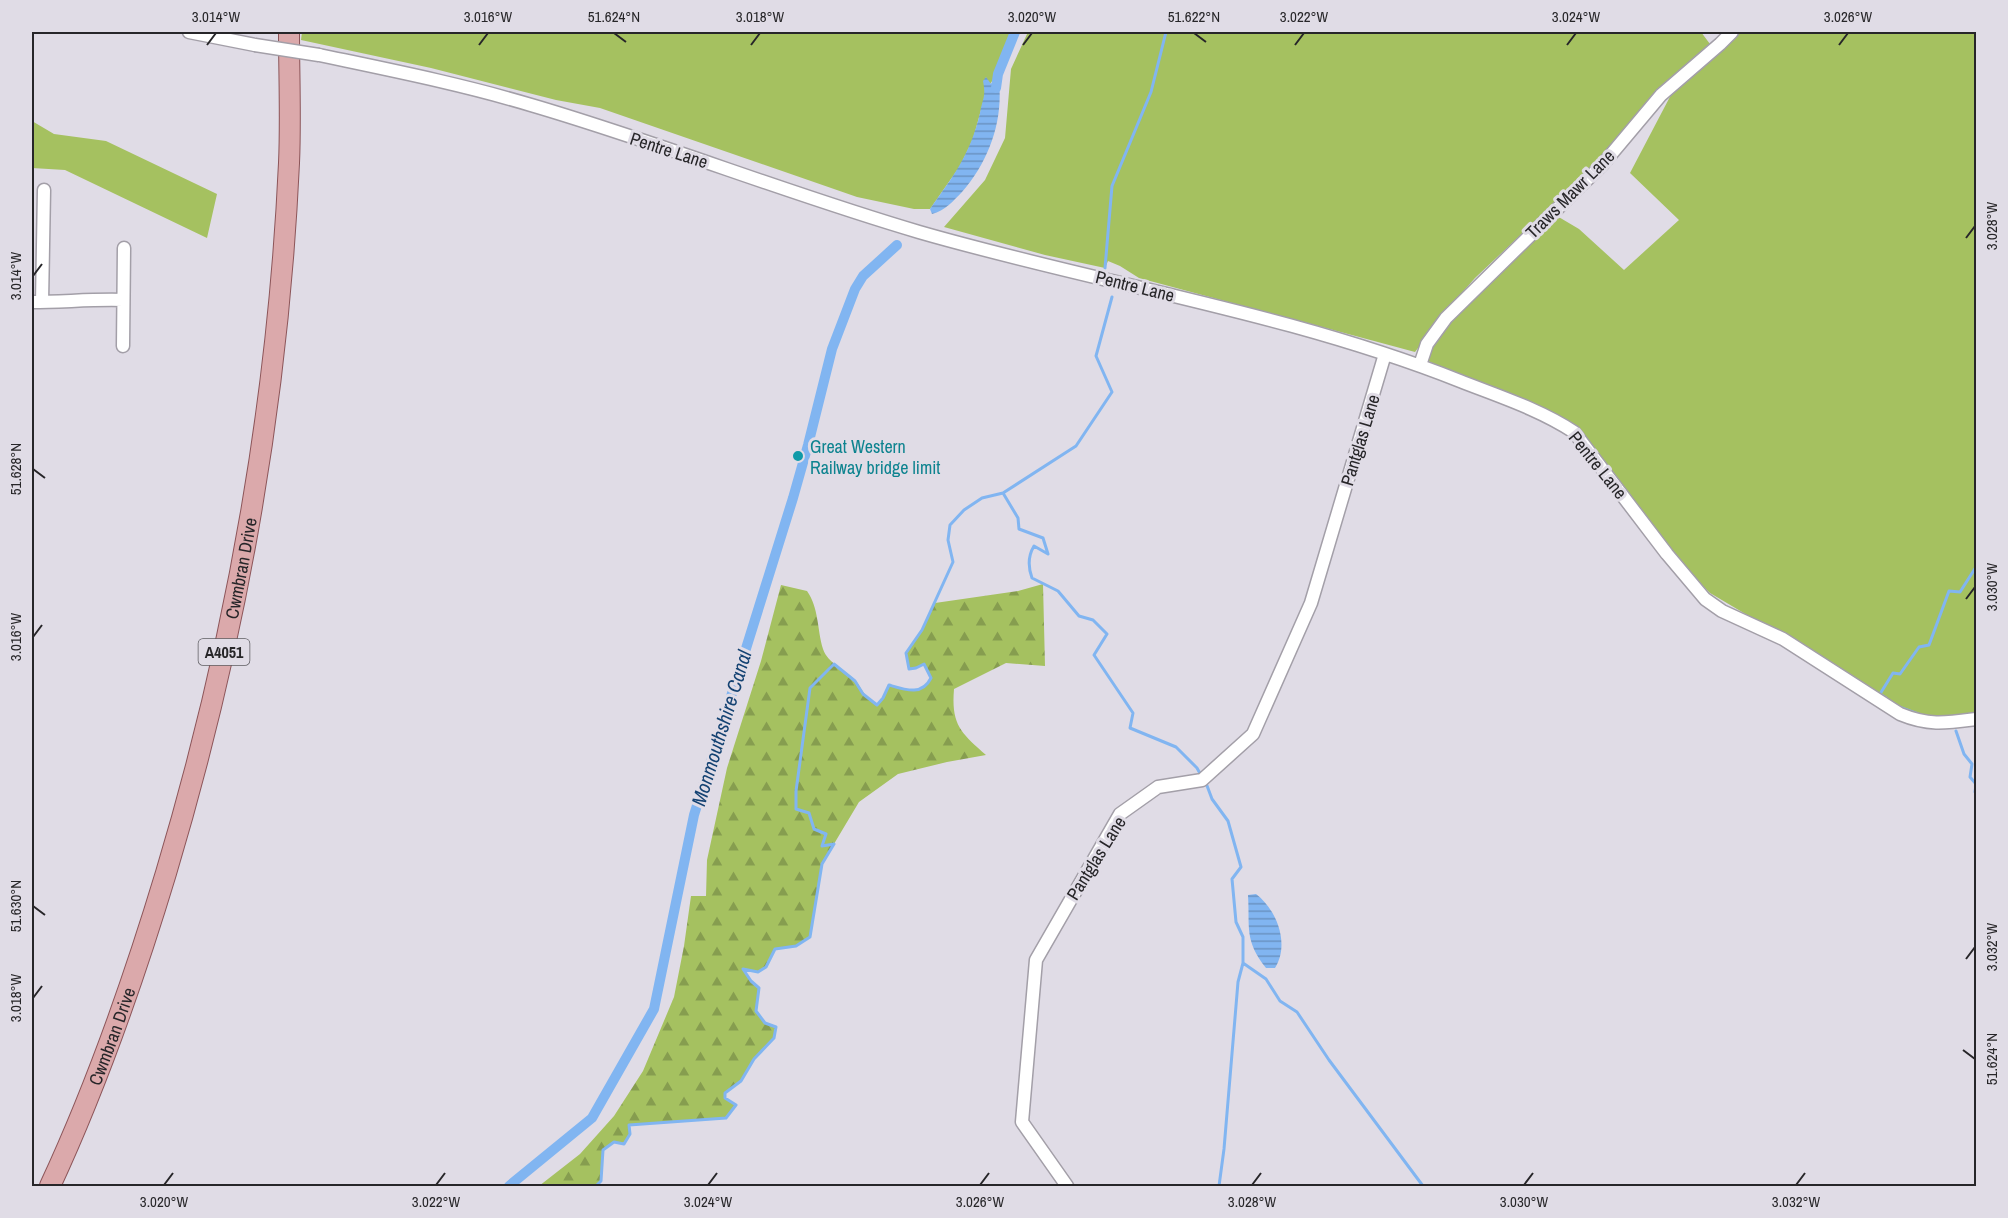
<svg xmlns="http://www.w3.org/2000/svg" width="2008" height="1218" viewBox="0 0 2008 1218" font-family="'Archivo Narrow',sans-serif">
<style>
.green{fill:#a5c160}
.forest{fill:url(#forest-firs)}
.water{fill:url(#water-rules)}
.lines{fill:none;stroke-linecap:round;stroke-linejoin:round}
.stream{stroke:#81b5f1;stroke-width:3}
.canal{stroke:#81b5f1;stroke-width:10}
.street-casing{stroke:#a39fa8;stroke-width:15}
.primary-casing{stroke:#8c5559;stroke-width:22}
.street{stroke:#fff;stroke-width:12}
.primary{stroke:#dba9ab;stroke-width:20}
.street-bridge-casing{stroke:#a39fa8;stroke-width:15;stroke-linecap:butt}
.street-bridge{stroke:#fff;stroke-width:12}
.ticks{fill:none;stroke:#272629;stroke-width:2}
.culture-dot{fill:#0f9aa8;stroke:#e0dce6;stroke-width:2}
.labels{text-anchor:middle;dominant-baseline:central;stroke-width:6;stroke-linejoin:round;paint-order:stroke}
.shield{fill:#e0dce6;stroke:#5e5d62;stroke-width:1.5}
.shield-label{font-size:16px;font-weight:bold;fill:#272629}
.street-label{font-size:18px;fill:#272629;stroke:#e0dce6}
.culture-label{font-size:18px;fill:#0d838f;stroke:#e0dce6;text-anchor:start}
.water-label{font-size:20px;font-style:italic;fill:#144272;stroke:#e0dce6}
.neatline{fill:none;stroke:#272629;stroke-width:2}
.ticks-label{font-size:15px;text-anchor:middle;fill:#272629}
</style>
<defs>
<pattern id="forest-firs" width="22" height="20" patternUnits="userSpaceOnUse" patternTransform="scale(1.5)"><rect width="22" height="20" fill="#a5c160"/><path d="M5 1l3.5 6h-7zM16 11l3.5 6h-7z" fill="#869d4f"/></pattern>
<pattern id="water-rules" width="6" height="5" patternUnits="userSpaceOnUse" patternTransform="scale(1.5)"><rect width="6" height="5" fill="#81b5f1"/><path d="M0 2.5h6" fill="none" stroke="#6a93c3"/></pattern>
</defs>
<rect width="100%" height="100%" fill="#e0dce6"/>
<!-- green -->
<path class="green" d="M 302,32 L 1012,32 C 1009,50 1002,69 990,84 L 984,85 L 986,92 L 973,139 L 960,166 L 930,209 L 914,209 L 857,197 L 600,108 L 556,100 L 431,68 L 301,40 Z
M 1028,32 L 1701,32 L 1710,44 L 1663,88 L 1581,178 L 1475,278 L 1446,311 L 1415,352 L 1139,278 L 1120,266 L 1108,261 L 1105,268 L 1045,255 L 944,227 L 985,180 L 1005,138 L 1011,69 Z
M 1736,32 L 1976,32 L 1976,712 C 1936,720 1914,720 1880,694 L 1710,593 L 1685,569 L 1580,432 L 1563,418 L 1492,391 L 1428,361 L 1432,345 L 1446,328 L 1491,279 L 1557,216 L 1579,229 L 1624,270 L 1679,220 L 1630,173 L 1673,91 L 1719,54 Z
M 32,121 L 54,134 L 106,141 L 217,194 L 207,238 L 65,170 L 32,168 Z"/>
<!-- forest -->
<path class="forest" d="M 1043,584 L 1045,666 L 1006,663 L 954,689 C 951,725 961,733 986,755 L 947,762 L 898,774 L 859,802 L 822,864 L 810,937 L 796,946 L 775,949 L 766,967 L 758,972 L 744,969 L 751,981 L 759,988 L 756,1011 L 765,1023 L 776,1027 L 774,1038 L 754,1059 L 741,1081 L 725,1093 L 725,1098 L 736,1105 L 726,1118 L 629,1125 L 630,1134 L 624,1144 L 614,1142 L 603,1150 L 601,1181 L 596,1186 L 539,1186 L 580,1154 L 614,1116 L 643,1071 L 674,997 L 684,946 L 691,896 L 706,896 L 707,860 L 727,768 L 761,661 L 781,585 L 807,591 C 819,608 817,629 823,649 C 828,664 846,670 856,681 C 863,691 866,699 877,705 L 883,698 L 889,685 C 905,690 922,696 931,678 L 924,665 L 909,669 L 906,653 L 922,630 L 935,603 L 1018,591 Z"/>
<!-- water -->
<path class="water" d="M 998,74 C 1005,117 990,160 962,192 C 953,201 945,211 932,214 L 930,209 C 954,175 970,155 980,113 C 983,97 986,97 983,81 L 986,77 L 991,84 Z
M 1256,894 C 1277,910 1290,944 1275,968 L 1266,968 C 1244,940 1250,928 1248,895 Z"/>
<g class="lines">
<!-- stream -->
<path class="stream" d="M 1105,268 L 1112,186 L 1151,92 L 1166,32
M 1112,297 L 1096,356 L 1112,392 L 1076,446 L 1003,493 L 1018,518 L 1019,529 L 1043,538 L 1048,554 L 1034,546 C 1028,556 1028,567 1032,578 L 1058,591 L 1079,616 L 1093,620 L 1107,634 L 1094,655 L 1133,713 L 1130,728 L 1176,747 L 1197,768 L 1202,777
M 1886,698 L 1880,694 L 1893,673 L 1900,674 L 1919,647 L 1929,645 L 1949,591 L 1960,592 L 1976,567
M 1899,707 L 1918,714
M 1956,731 L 1964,754 L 1972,764 L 1970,777 L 1976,784
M 1206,783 L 1212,799 L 1228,821 L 1241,867 L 1232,879 L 1236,922 L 1243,937 L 1243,963 L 1238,982 L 1224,1149 L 1219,1186
M 1976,785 L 1975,792 L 1976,793
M 1243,963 L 1266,979 L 1280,1001 L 1297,1012 L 1329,1060 L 1423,1186
M 596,1186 L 601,1181 L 603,1150 L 614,1142 L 624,1144 L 630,1134 L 629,1125 L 726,1118 L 736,1105 L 725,1098 L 725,1093 L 741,1081 L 754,1059 L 774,1038 L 776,1027 L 765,1023 L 756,1011 L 759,988 L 751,981 L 743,969 L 758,972 L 766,967 L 775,949 L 796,946 L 810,937 L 822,864 L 834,844 L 822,846 L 826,834 L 814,829 L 809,813 L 796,809 L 796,791 L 810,688 L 834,664 L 855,681 L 863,694 L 877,705 L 883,698 L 889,685 C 906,690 922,696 931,678 L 924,664 L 916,668 L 909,669 L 906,653 L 922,630 L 953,562 L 948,540 L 950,525 L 964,510 L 982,498 L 1003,493"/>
<!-- canal -->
<path class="canal" d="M 996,88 L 998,74 L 1015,32
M 509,1186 L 592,1118 L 654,1009 L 694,815 L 793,498 L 808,445 L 832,349 L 855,289 L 863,276 L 897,245"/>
<!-- street casing -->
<g class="street-casing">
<path id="street" d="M 189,32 L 255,45
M 319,55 C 390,70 461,84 531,105 C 661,143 789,194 919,232 C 1099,284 1286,312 1460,381 C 1498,396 1539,409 1574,432 L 1667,554 L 1705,599 L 1722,611 L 1783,639 L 1900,714 C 1929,726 1946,723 1976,719
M 32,302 C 63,302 92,299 123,300
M 42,302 L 44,190
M 123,346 L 124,248
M 1420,365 L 1427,344 L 1446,318 L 1603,164 L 1661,95 L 1720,44 L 1732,32
M 1067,1186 L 1022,1122 L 1036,960 L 1120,814 L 1158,787 L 1202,780 L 1253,734 L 1311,603 L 1385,354"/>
</g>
<!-- primary casing -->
<g class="primary-casing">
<g id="primary">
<path id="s1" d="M 50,1186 C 97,1085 134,979 166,873 C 235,643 278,403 289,163 C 291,119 289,75 289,32"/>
</g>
</g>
<!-- street -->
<use href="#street" class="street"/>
<!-- primary -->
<use href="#primary" class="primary"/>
<!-- street-bridge casing -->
<g class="street-bridge-casing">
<path id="street-bridge" d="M 255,45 L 319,55"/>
</g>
<!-- street-bridge -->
<use href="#street-bridge" class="street-bridge"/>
</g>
<!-- ticks -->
<path class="ticks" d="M 614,33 L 626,42M 1194,33 L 1206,42M 207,45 L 216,33M 479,45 L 488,33M 751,45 L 760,33M 1023,45 L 1032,33M 1295,45 L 1304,33M 1567,45 L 1576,33M 1839,45 L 1848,33M 1966,238 L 1975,226M 33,276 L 42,264M 33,469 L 45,478M 1966,599 L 1975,587M 33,637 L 42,625M 33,906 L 45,915M 1966,959 L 1975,947M 33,998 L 42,986M 1963,1050 L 1975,1059M 164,1185 L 173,1173M 436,1185 L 445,1173M 708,1185 L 717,1173M 980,1185 L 989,1173M 1252,1185 L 1261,1173M 1524,1185 L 1533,1173M 1796,1185 L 1805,1173"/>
<!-- markers -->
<circle class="culture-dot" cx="798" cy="456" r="6"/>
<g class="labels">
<!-- shield labels -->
<rect class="shield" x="198.5" y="639" width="51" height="26" rx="4.5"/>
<g class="shield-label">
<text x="224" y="652">A4051</text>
</g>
<!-- street labels -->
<g class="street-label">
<text transform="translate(669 150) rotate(18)">Pentre Lane</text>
<text transform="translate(1570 194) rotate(-45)">Traws Mawr Lane</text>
<text transform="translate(1135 286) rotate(14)">Pentre Lane</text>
<text transform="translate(1360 440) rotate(-73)">Pantglas Lane</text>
<text transform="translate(1598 465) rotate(51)">Pentre Lane</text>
<text stroke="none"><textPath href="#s1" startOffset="648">Cwmbran Drive</textPath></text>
<text transform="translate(1096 858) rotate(-58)">Pantglas Lane</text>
<text stroke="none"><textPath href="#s1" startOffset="162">Cwmbran Drive</textPath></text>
</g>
<!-- culture labels -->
<g class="culture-label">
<text x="810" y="446">Great Western<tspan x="810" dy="21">Railway bridge limit</tspan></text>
</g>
<!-- water labels -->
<g class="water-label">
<text transform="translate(721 728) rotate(-73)">Monmouthshire Canal</text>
</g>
</g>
<!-- border -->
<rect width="2008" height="1218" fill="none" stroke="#e0dce6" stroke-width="66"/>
<rect x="33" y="33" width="1942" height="1152" class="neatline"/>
<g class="ticks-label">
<text x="216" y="22">3.014°W</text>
<text x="488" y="22">3.016°W</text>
<text x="614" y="22">51.624°N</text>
<text x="760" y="22">3.018°W</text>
<text x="1032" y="22">3.020°W</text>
<text x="1194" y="22">51.622°N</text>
<text x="1304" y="22">3.022°W</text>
<text x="1576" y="22">3.024°W</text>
<text x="1848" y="22">3.026°W</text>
<text transform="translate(1992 226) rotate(-90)" y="5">3.028°W</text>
<text transform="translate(16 276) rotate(-90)" y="5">3.014°W</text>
<text transform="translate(16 469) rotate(-90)" y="5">51.628°N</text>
<text transform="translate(1992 587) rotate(-90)" y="5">3.030°W</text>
<text transform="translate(16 637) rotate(-90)" y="5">3.016°W</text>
<text transform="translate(16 906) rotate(-90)" y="5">51.630°N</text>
<text transform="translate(1992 947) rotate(-90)" y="5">3.032°W</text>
<text transform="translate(16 998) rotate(-90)" y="5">3.018°W</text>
<text transform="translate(1992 1059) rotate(-90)" y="5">51.624°N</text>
<text x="164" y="1207">3.020°W</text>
<text x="436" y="1207">3.022°W</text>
<text x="708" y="1207">3.024°W</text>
<text x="980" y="1207">3.026°W</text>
<text x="1252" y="1207">3.028°W</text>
<text x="1524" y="1207">3.030°W</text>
<text x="1796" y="1207">3.032°W</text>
</g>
</svg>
